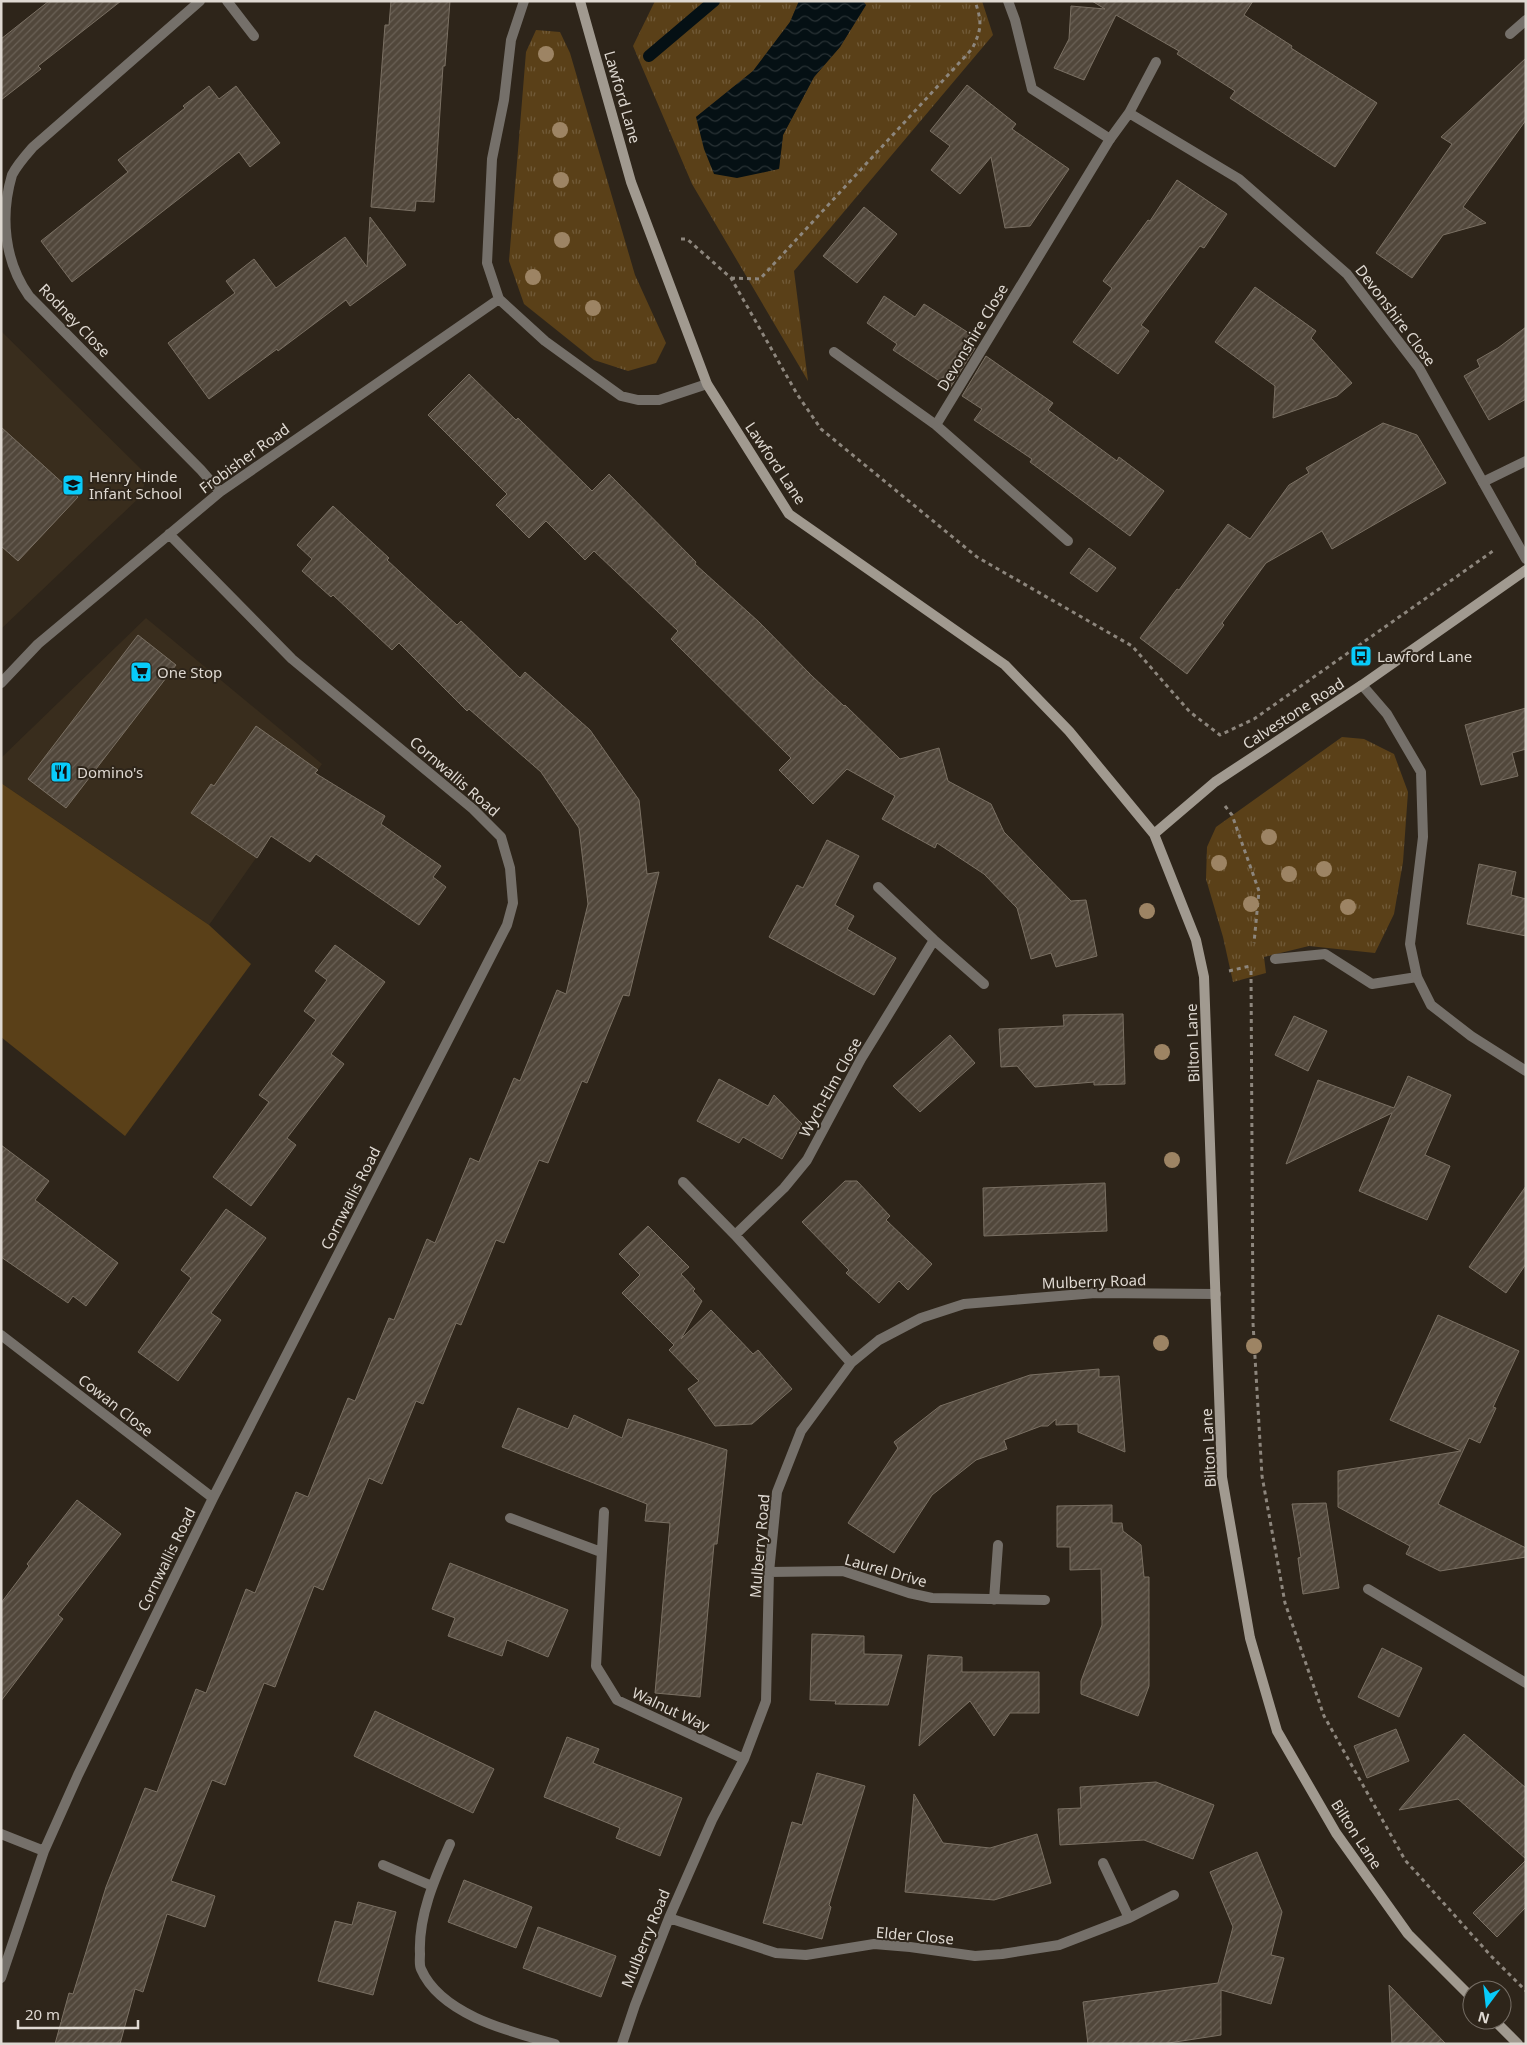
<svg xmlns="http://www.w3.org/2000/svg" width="1527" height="2045" viewBox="0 0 1527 2045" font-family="'Noto Sans',sans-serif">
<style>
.built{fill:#392d1d}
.grass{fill:url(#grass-tufts)}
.park{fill:#5a4018}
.water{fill:url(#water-waves)}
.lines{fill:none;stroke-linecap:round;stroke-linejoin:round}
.stream{stroke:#051014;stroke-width:12}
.building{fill:url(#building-hatch);stroke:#7a7063}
.path{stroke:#8d867d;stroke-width:3;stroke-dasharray:4 4;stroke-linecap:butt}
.lane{stroke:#75706a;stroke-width:10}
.street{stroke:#75706a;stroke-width:10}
.secondary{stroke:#a19a90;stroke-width:10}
.tree{fill:#9d8464}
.labels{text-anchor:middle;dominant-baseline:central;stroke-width:4;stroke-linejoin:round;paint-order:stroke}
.street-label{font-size:15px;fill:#dfd9d2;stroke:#2e251a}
.poi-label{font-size:15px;fill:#dfd9d2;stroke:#2e251a;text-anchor:start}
</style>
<defs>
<pattern id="grass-tufts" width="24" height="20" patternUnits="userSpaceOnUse" patternTransform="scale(1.25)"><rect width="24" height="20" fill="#5a4018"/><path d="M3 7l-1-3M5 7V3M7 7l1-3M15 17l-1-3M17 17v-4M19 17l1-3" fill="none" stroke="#715b39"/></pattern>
<pattern id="water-waves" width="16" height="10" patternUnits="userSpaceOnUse" patternTransform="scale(1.25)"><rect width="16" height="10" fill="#051014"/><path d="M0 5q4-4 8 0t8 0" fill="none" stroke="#293235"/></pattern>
<pattern id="building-hatch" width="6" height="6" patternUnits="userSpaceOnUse" patternTransform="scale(1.25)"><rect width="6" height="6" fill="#51473b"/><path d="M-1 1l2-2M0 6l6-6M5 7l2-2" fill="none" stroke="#6a6156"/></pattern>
</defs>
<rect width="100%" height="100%" fill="#2e251a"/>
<!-- built -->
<path class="built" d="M 1,331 L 147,475 L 141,496 L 1,629 Z
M 146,618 L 322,764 L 209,925 L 1,783 L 1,758 Z"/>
<!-- grass -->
<path class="grass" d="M 655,1 L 799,1 L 790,22 L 753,71 L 696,117 L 779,169 L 783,135 L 814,77 L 840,47 L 866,5 L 863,1 L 982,1 L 993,35 L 794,271 L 808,381 L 692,184 L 633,46 Z
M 536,30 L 560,32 L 570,53 L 635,275 L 666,343 L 656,363 L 628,371 L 594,360 L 524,304 L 509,261 L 526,52 Z
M 1342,737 L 1364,739 L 1394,754 L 1408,792 L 1403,862 L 1394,914 L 1375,953 L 1309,946 L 1264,957 L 1266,973 L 1233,982 L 1223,937 L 1206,879 L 1207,847 L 1216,827 Z"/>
<!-- park -->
<path class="park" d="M 1,783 L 209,925 L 251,964 L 125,1136 L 1,1037 Z"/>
<!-- water -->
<path class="water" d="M 799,1 L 863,1 L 866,5 L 840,47 L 814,77 L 783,135 L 779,169 L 737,178 L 714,174 L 704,149 L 696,117 L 753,71 L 790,22 Z"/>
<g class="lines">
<!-- stream -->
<path class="stream" d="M 649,56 L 714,1"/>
</g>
<!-- building -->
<path class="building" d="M 49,1 L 121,1 L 38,66 L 41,69 L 1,100 L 1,39 Z
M 391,1 L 450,1 L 445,66 L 443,66 L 434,202 L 416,201 L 415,211 L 371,207 L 385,25 L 389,25 Z
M 1092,1 L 1253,1 L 1244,15 L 1292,46 L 1291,48 L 1377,103 L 1335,167 L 1230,98 L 1235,91 L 1177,54 L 1179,51 L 1116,15 L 1084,80 L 1054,68 L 1069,39 L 1071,6 L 1105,9 Z
M 1526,58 L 1526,120 L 1463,207 L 1486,223 L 1443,235 L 1412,278 L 1376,253 L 1452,144 L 1441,137 Z
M 967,85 L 1016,124 L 1012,129 L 1069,169 L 1030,226 L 1005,228 L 991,157 L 960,194 L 931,170 L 950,146 L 930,131 Z
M 209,86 L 219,99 L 236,86 L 280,143 L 250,167 L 239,152 L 72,282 L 41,241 L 128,172 L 118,160 L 185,108 L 183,106 Z
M 1177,180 L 1227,214 L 1204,248 L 1200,246 L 1141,325 L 1149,331 L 1118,374 L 1073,342 L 1112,288 L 1103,281 L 1148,220 L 1150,221 Z
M 864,207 L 897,234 L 857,283 L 823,256 Z
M 370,217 L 406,265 L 350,306 L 346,300 L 278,351 L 277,349 L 209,399 L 168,343 L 235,293 L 226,281 L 254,259 L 276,288 L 345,237 L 367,267 Z
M 1255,287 L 1316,331 L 1311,338 L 1352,383 L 1337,396 L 1273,418 L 1275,386 L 1215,342 Z
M 884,296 L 915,317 L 924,304 L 975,337 L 970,345 L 975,348 L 950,388 L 893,350 L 897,344 L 867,323 Z
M 1526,327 L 1526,399 L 1489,420 L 1464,376 L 1480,367 L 1477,360 L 1498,348 Z
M 986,356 L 1053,403 L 1048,410 L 1117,461 L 1119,457 L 1164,491 L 1130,536 L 1030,462 L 1032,459 L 974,420 L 982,409 L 962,396 Z
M 469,374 L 516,420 L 518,418 L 592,491 L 609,474 L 696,562 L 695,564 L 759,622 L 812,676 L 844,706 L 845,705 L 900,759 L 939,748 L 948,781 L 991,804 L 1004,832 L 1071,901 L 1086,900 L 1097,956 L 1056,967 L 1051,953 L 1031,959 L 1017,908 L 984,874 L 937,843 L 935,848 L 882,819 L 895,796 L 847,769 L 813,804 L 779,770 L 791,758 L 671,639 L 678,631 L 594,551 L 585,560 L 546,521 L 529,538 L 496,505 L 507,494 L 428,415 Z
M 1383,423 L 1417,435 L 1446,483 L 1332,549 L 1322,531 L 1266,563 L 1222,623 L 1224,625 L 1187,674 L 1140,638 L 1177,589 L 1179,590 L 1228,524 L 1250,539 L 1289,485 L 1309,473 L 1306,468 Z
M 1,427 L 78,497 L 18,561 L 1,546 Z
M 333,506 L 389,558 L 387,560 L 457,625 L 461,621 L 520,678 L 525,672 L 590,730 L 639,800 L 647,874 L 659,872 L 629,996 L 623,995 L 587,1083 L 582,1081 L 548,1163 L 539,1160 L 504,1243 L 496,1240 L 461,1325 L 456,1323 L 423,1404 L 416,1401 L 382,1484 L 369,1478 L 323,1590 L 314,1586 L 275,1687 L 264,1683 L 225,1785 L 212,1780 L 171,1881 L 215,1896 L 205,1927 L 167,1914 L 143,1992 L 135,1989 L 120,2044 L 55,2044 L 69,1993 L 73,1994 L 106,1887 L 145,1788 L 157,1792 L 196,1689 L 206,1693 L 246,1589 L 255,1593 L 296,1492 L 308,1497 L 348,1398 L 355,1401 L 389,1318 L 394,1320 L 427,1239 L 435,1243 L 470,1158 L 479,1162 L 514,1078 L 520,1081 L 557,990 L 566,994 L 588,904 L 579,828 L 541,772 L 469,709 L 467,711 L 399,643 L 392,650 L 333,595 L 331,597 L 302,571 L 312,559 L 297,545 Z
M 1089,548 L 1116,568 L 1097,592 L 1070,573 Z
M 138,635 L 176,665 L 66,808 L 28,779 Z
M 1526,708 L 1526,749 L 1512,753 L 1518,776 L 1481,785 L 1465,725 Z
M 256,726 L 318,770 L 315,773 L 385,816 L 381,824 L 441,866 L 433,877 L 446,887 L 419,925 L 316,854 L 310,862 L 271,836 L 257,858 L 191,813 L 211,784 L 214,786 Z
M 827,840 L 859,856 L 835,905 L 854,916 L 847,929 L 896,958 L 874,995 L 769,937 L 797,885 L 803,888 Z
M 1479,864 L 1516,872 L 1511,895 L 1526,899 L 1526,936 L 1467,924 Z
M 335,945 L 385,982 L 331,1054 L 344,1064 L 287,1138 L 296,1145 L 251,1206 L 213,1177 L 269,1102 L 259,1095 L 316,1020 L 304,1011 L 327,980 L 315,971 Z
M 1123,1014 L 1125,1084 L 1094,1085 L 1094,1082 L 1035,1087 L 1017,1066 L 1001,1067 L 999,1029 L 1064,1026 L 1063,1015 Z
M 1294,1016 L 1327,1031 L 1308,1071 L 1275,1055 Z
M 950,1035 L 975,1063 L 920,1112 L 893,1086 Z
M 1408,1076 L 1451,1095 L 1425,1155 L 1450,1166 L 1427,1220 L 1359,1191 L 1392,1113 L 1286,1164 L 1318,1080 L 1394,1108 Z
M 719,1079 L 768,1106 L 774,1095 L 802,1124 L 782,1159 L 743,1137 L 739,1143 L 697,1121 Z
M 1,1145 L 49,1181 L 35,1200 L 118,1263 L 86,1306 L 73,1296 L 68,1303 L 1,1257 Z
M 845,1181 L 857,1181 L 890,1216 L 886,1220 L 932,1264 L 908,1290 L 899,1281 L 879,1303 L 846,1273 L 849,1270 L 802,1222 Z
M 1105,1183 L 1107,1231 L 984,1236 L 983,1188 Z
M 1526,1186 L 1526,1264 L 1506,1293 L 1469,1267 Z
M 226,1209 L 266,1238 L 211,1313 L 221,1320 L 178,1381 L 138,1352 L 191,1278 L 181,1270 Z
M 648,1226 L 689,1267 L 681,1274 L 695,1289 L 693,1291 L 702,1301 L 681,1339 L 711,1310 L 753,1354 L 758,1350 L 792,1389 L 752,1424 L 715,1426 L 688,1389 L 699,1381 L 669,1350 L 674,1345 L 622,1293 L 640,1275 L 619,1254 Z
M 1438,1315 L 1519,1351 L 1493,1407 L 1496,1408 L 1480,1443 L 1469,1438 L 1438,1504 L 1526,1548 L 1526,1557 L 1440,1571 L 1406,1554 L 1410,1546 L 1338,1507 L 1338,1471 L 1461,1451 L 1390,1420 Z
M 1099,1369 L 1099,1377 L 1119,1376 L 1125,1452 L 1078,1432 L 1078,1424 L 1056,1425 L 1056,1419 L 1048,1426 L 1041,1426 L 1004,1440 L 1007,1449 L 976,1460 L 932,1495 L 894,1553 L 848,1523 L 898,1448 L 894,1442 L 940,1406 L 1030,1375 Z
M 518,1408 L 568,1429 L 574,1415 L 622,1438 L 628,1419 L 727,1450 L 717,1544 L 714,1544 L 700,1697 L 655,1693 L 670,1523 L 645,1521 L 647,1504 L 502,1447 Z
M 77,1500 L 121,1534 L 58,1615 L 63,1619 L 1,1701 L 1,1603 L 29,1566 L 27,1564 Z
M 1326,1503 L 1339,1588 L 1303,1594 L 1298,1558 L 1301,1557 L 1292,1504 Z
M 1112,1505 L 1112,1523 L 1122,1523 L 1123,1531 L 1141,1545 L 1144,1577 L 1149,1577 L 1149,1686 L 1138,1716 L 1081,1694 L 1081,1681 L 1102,1625 L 1101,1569 L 1070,1570 L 1070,1547 L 1057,1547 L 1057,1506 Z
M 450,1563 L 568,1610 L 548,1657 L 507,1640 L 502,1656 L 448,1636 L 455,1618 L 432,1609 Z
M 812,1634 L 864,1636 L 864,1654 L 902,1655 L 888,1705 L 835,1704 L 836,1701 L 810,1700 Z
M 1382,1648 L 1422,1668 L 1399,1717 L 1358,1697 Z
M 928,1655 L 962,1657 L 962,1672 L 1039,1672 L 1039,1713 L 1010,1713 L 994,1736 L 970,1701 L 919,1746 Z
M 375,1711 L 494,1769 L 473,1813 L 354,1756 Z
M 1396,1729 L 1409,1761 L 1367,1778 L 1354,1746 Z
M 1464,1734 L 1526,1788 L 1526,1859 L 1458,1799 L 1399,1810 Z
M 567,1737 L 599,1749 L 593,1763 L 682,1798 L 660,1856 L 616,1838 L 620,1828 L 544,1797 Z
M 817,1773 L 865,1786 L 829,1905 L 831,1907 L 822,1939 L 763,1923 L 792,1822 L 802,1825 Z
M 1156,1782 L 1214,1805 L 1193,1859 L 1144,1840 L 1060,1845 L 1058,1809 L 1081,1808 L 1080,1787 Z
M 914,1794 L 943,1843 L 990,1848 L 1037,1834 L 1051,1883 L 994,1900 L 905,1892 Z
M 1257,1852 L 1282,1912 L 1271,1955 L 1284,1958 L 1271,2004 L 1221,1990 L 1221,2035 L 1162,2044 L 1088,2044 L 1083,2002 L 1218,1983 L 1233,1927 L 1210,1872 Z
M 1526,1860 L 1526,1907 L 1497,1937 L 1473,1913 Z
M 464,1880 L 532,1907 L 516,1948 L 448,1922 Z
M 358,1902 L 396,1912 L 373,1995 L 318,1981 L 335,1921 L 352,1925 Z
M 538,1927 L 616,1956 L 601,1997 L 523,1968 Z
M 1389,1985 L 1446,2044 L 1392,2044 Z"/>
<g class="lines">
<!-- path -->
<path class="path" d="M 681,239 L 687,239 L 731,278 L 797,394 L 821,429 L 977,557 L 1132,646 L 1190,712 L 1220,735 L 1254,719 L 1493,551
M 731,278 L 760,279 L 972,49 C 982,29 982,22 975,1
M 1225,806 L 1232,815 L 1259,891 L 1254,943
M 1229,971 L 1250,966
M 1251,971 L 1253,1323 L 1262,1476 L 1285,1603 L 1324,1716 L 1405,1860 L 1491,1956 L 1526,1991"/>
<!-- lane -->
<path class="lane" d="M 1008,1 L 1015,20 L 1032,89 L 1110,139
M 1483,482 L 1526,461
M 1275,959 L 1325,954 L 1372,984 L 1417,977
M 1368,1589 L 1526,1683"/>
<!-- street -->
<path class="street" d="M 200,1 L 33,147 C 26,155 17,165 12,175 C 0,216 4,261 29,296 L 201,470 L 220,492
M 227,1 L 254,36
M 524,1 L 511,40 L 504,100 L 492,159 L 487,263 L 499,299 L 545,341 L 621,396 L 638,400 L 659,400 L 707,384
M 1510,34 L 1526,20
M 1129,113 L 1239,179 L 1347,274 L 1419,368 L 1526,559
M 834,352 L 936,425 L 1068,541
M 936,425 L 1110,139 L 1129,113 L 1156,62
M 1,683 L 38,644 L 220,492 L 499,299
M 1362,685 L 1387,714 L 1421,772 L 1423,837 L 1410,944 L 1417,977 L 1431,1005 L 1471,1036 L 1526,1071
M 878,887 L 934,940 L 984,984
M 683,1182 L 735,1235 L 851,1363
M 735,1235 L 784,1188 L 807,1160 L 861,1059 L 934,940
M 1,1335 L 213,1498
M 604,1512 L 596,1666 L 617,1700 L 744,1759
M 510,1518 L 601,1552
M 769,1572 L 843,1571 L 909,1593 L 932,1598 L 1045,1600
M 994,1600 L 998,1545
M 1,1834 L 44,1851
M 450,1844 C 435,1878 418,1916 420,1954 C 420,1958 419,1965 421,1969 C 441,2015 511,2032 555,2044
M 1103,1863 L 1129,1918
M 383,1865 L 432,1886
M 669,1918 L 776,1953 L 806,1955 L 874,1944 L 910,1947 L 975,1956 L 1002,1954 L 1059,1945 L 1129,1918 L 1174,1895
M 1,1978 L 44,1851 L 78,1775 L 213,1498 L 507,925 L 513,903 L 510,868 L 501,837 L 473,809 L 292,659 L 169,534
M 622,2044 L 635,2005 L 669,1918 L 712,1820 L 744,1759 L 766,1701 L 769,1572 L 777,1492 L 801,1431 L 851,1363 L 879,1340 L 921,1318 L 964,1304 L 1095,1293 L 1216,1294"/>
<!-- secondary -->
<path class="secondary" d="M 580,1 L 631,182 L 707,384 L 789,514 L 1005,665 L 1069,731 L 1154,834 L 1196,940 L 1204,977 L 1222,1477 L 1250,1638 L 1277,1731 L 1336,1833 L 1408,1934 L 1472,1998
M 1154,834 L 1215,782 L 1362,685 L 1526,570
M 1494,2020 L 1518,2044"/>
</g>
<!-- trees -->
<g class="tree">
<circle cx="546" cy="54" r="8"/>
<circle cx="560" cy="130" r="8"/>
<circle cx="561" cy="180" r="8"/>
<circle cx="562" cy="240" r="8"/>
<circle cx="533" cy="277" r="8"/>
<circle cx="593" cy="308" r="8"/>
<circle cx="1269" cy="837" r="8"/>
<circle cx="1219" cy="863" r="8"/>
<circle cx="1324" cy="869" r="8"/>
<circle cx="1289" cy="874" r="8"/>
<circle cx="1251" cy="904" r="8"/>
<circle cx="1348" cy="907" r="8"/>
<circle cx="1147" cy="911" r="8"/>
<circle cx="1162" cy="1052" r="8"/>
<circle cx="1172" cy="1160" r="8"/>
<circle cx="1161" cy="1343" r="8"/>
<circle cx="1254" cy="1346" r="8"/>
</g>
<!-- icons -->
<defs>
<g id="school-square" transform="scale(1.125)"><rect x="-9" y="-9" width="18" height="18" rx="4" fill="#08cbfa" stroke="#2e251a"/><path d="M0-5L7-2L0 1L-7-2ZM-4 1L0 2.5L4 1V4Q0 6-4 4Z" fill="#111"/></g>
<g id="bus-square" transform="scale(1.125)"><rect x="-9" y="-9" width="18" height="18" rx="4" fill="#08cbfa" stroke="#2e251a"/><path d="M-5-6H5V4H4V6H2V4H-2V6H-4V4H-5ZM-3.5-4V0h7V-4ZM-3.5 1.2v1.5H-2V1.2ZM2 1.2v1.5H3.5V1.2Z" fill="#111"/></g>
<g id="supermarket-square" transform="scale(1.125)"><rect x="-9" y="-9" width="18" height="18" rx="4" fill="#08cbfa" stroke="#2e251a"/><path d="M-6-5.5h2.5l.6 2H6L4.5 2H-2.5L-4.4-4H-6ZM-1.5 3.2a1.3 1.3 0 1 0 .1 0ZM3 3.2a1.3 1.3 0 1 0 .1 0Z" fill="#111"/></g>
<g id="restaurant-square" transform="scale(1.125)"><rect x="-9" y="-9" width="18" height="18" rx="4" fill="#08cbfa" stroke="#2e251a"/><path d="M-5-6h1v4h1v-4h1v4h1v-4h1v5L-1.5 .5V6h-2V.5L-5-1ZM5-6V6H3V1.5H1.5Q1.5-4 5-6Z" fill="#111"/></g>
</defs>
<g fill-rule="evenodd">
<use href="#school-square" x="73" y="485"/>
<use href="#bus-square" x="1361" y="656"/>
<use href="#supermarket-square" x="141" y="672"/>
<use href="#restaurant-square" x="61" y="772"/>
</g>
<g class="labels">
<!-- street labels -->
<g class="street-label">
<text transform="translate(623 97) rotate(74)">Lawford Lane</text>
<text transform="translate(1396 315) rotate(53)">Devonshire Close</text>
<text transform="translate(75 320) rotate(46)">Rodney Close</text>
<text transform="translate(972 337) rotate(-59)">Devonshire Close</text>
<text transform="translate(244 458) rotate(-36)">Frobisher Road</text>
<text transform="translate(776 463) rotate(56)">Lawford Lane</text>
<text transform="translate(1293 713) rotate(-33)">Calvestone Road</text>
<text transform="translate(455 776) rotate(41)">Cornwallis Road</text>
<text transform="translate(1192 1043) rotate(-92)">Bilton Lane</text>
<text transform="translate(830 1087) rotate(-61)">Wych-Elm Close</text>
<text transform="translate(350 1198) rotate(-63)">Cornwallis Road</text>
<text transform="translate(1094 1281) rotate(-2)">Mulberry Road</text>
<text transform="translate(116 1405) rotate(38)">Cowan Close</text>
<text transform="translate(1208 1448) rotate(-93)">Bilton Lane</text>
<text transform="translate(759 1546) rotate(-85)">Mulberry Road</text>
<text transform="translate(166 1559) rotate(-64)">Cornwallis Road</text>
<text transform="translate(886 1570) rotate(16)">Laurel Drive</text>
<text transform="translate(671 1709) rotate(25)">Walnut Way</text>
<text transform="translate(1357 1834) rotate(57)">Bilton Lane</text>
<text transform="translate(915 1935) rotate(5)">Elder Close</text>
<text transform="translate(645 1938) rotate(-68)">Mulberry Road</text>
</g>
<!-- poi labels -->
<g class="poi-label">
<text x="89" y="476">Henry Hinde<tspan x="89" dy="17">Infant School</tspan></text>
<text x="1377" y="656">Lawford Lane</text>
<text x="157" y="672">One Stop</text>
<text x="77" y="772">Domino's</text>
</g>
</g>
<!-- border -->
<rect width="1527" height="2045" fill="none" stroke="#dfd9d2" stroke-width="5"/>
<!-- north arrow -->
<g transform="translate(1487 2005) rotate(195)"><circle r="24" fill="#2e251a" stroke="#756d64"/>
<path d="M0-4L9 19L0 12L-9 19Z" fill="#08cbfa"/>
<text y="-8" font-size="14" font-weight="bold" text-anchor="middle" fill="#dfd9d2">N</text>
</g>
<!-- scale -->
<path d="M18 2020v8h120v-8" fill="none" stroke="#dfd9d2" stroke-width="2.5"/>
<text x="25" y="2020" font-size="15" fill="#dfd9d2" stroke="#2e251a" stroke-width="4" paint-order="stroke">20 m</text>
</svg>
